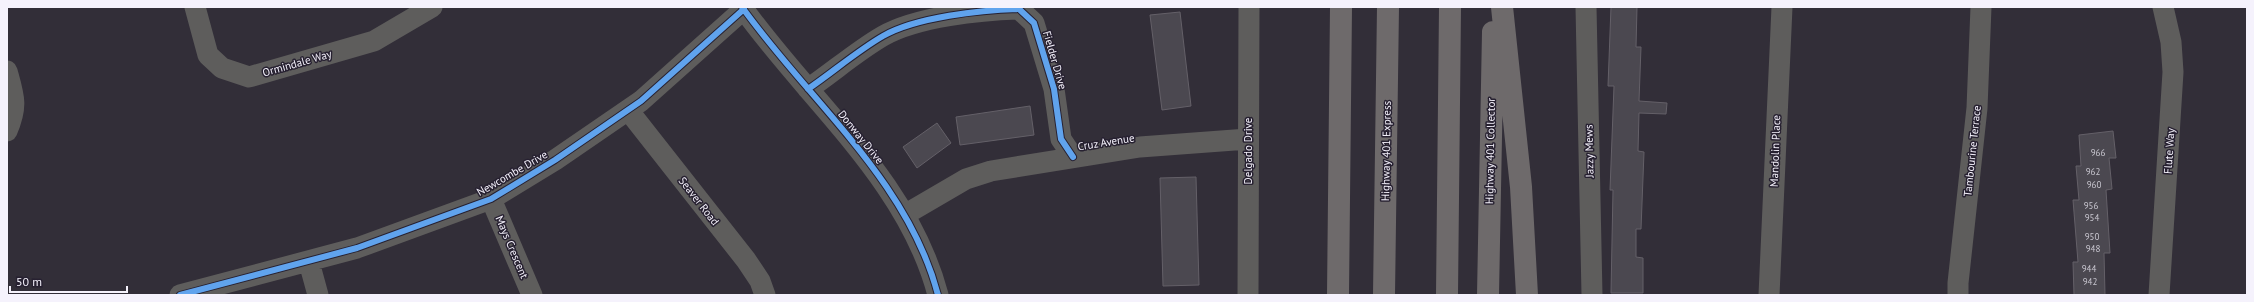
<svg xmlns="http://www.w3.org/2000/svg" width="2254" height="302" viewBox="0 0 2254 302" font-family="'PT Sans',sans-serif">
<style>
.building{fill:#4b4850;stroke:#646068}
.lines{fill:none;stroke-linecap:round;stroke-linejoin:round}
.minor{stroke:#5e5d5c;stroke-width:21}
.highway{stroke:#6e6a6b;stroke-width:22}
.cycleway-casing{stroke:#272131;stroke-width:8}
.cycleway{stroke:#60a3ed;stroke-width:6}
.labels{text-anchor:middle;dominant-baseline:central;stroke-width:3;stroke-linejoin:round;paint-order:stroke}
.number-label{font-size:9px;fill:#cac8d1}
.street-label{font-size:11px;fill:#f5f2fc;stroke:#272131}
</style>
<rect width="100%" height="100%" fill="#322e38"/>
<!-- building -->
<path class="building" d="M 1611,7 L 1637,7 L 1636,47 L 1641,47 L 1639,101 L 1667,103 L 1666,114 L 1639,113 L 1638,151 L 1644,152 L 1641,229 L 1636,229 L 1636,257 L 1643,258 L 1643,293 L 1611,293 L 1613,190 L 1610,190 L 1614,86 L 1608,86 Z
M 1180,12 L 1191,106 L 1162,110 L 1150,15 Z
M 1030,106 L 1034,135 L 960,145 L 956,117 Z
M 937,123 L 951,143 L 917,168 L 903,147 Z
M 2113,131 L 2116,158 L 2109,158 L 2112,189 L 2106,190 L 2110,253 L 2104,253 L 2105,295 L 2074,295 L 2073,262 L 2078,262 L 2073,200 L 2079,200 L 2076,166 L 2081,166 L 2079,135 Z
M 1196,177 L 1199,285 L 1163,286 L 1160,178 Z"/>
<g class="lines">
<!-- minor -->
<path class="minor" d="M 195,7 L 208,55 L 222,68 L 249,77 L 374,41 L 432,7
M 742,7 C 809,101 908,180 938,295
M 1586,7 L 1592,295
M 7,71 C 14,96 18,106 7,131
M 808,89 C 833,72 857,51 883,36 C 916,17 981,10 1019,9 L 1034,23 L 1054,89 L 1061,139 L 1073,157
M 628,110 L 746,260 L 760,281 L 765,295
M 491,199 L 532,295
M 906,214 L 966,179 L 991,171 L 1140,147 L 1248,139
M 309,262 L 318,295
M 180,295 L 357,248 L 491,199 L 555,160 L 641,101 L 744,9
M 1248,295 L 1249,7
M 1769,295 L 1782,7
M 1958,295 L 1958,283 L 1977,108 L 1981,7
M 2159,295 L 2173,72 L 2171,42 L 2163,7"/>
<!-- highway -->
<path class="highway" d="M 1502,7 L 1521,187 L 1527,295
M 1338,295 L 1341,7
M 1384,295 L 1388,7
M 1447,295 L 1450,7
M 1488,295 L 1493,32"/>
<!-- cycleway casing -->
<g class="cycleway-casing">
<path id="cycleway" d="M 742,7 C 809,101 908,180 938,295
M 808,89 C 833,72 857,51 883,36 C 916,17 981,10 1019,9 L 1034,23 L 1054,89 L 1061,139 L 1073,157
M 180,295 L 357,248 L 491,199 L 555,160 L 641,101 L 744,9"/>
</g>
<!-- cycleway -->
<use href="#cycleway" class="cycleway"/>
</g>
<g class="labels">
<!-- number labels -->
<g class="number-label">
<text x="2098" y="152">966</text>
<text x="2093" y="171">962</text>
<text x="2094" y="184">960</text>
<text x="2091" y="205">956</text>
<text x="2092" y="217">954</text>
<text x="2092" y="236">950</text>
<text x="2093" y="248">948</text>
<text x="2089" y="268">944</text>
<text x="2090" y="281">942</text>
</g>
<!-- street labels -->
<g class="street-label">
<text transform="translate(1055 60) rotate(74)">Fielder Drive</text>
<text transform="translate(297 63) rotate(-16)">Ormindale Way</text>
<text transform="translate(861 137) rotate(51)">Donway Drive</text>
<text transform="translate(1106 142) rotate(-9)">Cruz Avenue</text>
<text transform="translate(1248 151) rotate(-90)">Delgado Drive</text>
<text transform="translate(1386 151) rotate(-89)">Highway 401 Express</text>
<text transform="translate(1490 151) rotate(-89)">Highway 401 Collector</text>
<text transform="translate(1589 151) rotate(-91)">Jazzy Mews</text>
<text transform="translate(1775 151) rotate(-88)">Mandolin Place</text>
<text transform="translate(1972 151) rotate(-84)">Tambourine Terrace</text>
<text transform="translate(2169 151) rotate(-86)">Flute Way</text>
<text transform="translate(512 173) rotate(-30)">Newcombe Drive</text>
<text transform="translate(699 201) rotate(52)">Seaver Road</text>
<text transform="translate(512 247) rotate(67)">Mays Crescent</text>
</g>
</g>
<!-- border -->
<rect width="2254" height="302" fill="none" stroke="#f5f2fc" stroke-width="16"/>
<!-- scale -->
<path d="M10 286v6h117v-6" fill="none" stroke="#f5f2fc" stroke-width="2"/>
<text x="16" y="286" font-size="12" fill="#f5f2fc" stroke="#272131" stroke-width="3" paint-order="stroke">50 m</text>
</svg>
